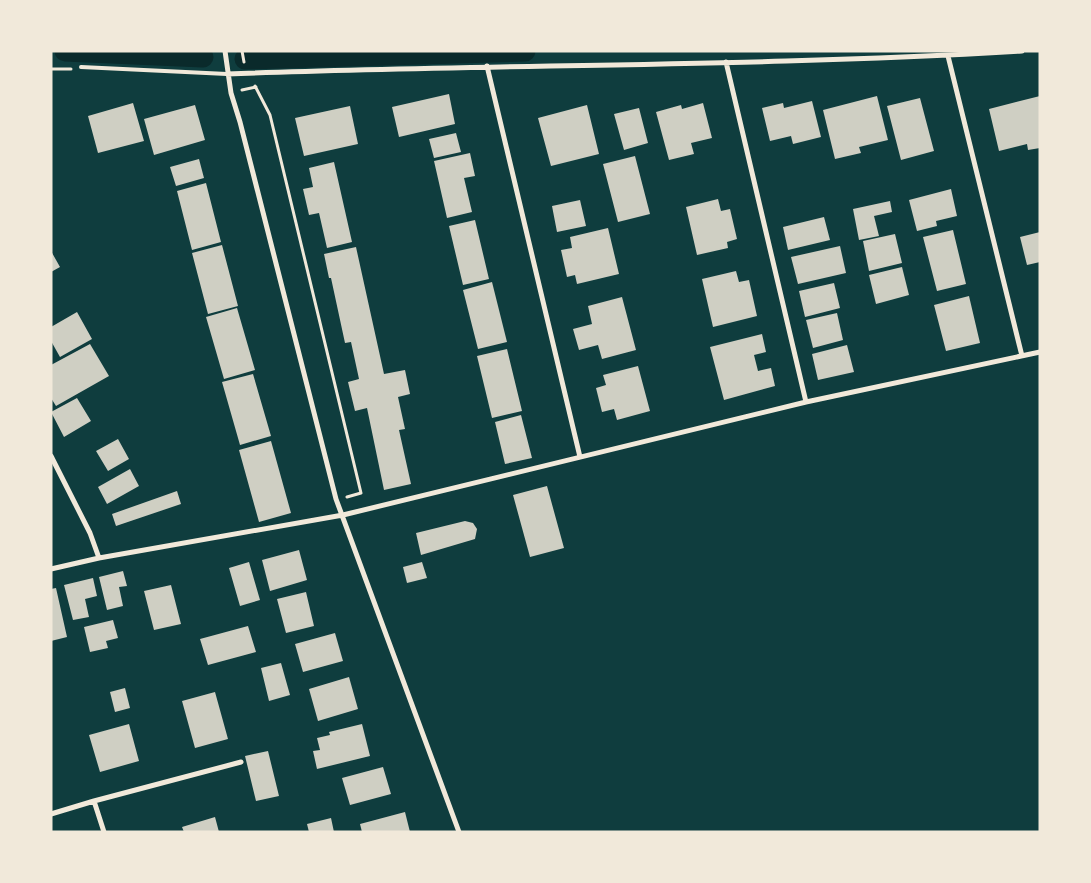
<svg xmlns="http://www.w3.org/2000/svg" width="1091" height="883" viewBox="0 0 1091 883" font-family="'Source Sans 3',sans-serif">
<style>
.lines{fill:none;stroke-linecap:round;stroke-linejoin:round}
.canal{stroke:#0a2a2b;stroke-width:21}
.building{fill:#cfcfc3}
.path{stroke:#f1e9da;stroke-width:3}
.service{stroke:#f1e9da;stroke-width:4}
.minor{stroke:#f1e9da;stroke-width:5}
</style>
<rect width="100%" height="100%" fill="#0f3d3e"/>
<g class="lines">
<!-- canal -->
<path class="canal" d="M 65,51 L 203,57
M 245,59 L 525,51"/>
</g>
<!-- building -->
<path class="building" d="M 449,94 L 455,124 L 399,137 L 392,107 Z
M 877,96 L 888,140 L 859,147 L 861,153 L 835,159 L 823,110 Z
M 1040,96 L 1040,148 L 1028,150 L 1027,144 L 999,151 L 989,109 Z
M 920,98 L 934,151 L 901,160 L 887,106 Z
M 812,101 L 821,137 L 793,144 L 791,136 L 770,141 L 762,108 L 783,103 L 784,108 Z
M 133,103 L 144,141 L 98,153 L 88,116 Z
M 703,103 L 712,138 L 691,143 L 694,154 L 669,160 L 656,112 L 681,105 L 682,109 Z
M 195,105 L 205,140 L 154,155 L 144,119 Z
M 587,105 L 599,154 L 551,166 L 538,118 Z
M 350,106 L 358,144 L 304,156 L 295,118 Z
M 639,108 L 648,143 L 624,150 L 614,114 Z
M 456,133 L 461,152 L 434,158 L 429,139 Z
M 470,153 L 475,176 L 464,178 L 472,212 L 447,218 L 434,161 Z
M 635,156 L 650,214 L 618,222 L 603,164 Z
M 199,159 L 204,178 L 176,186 L 170,167 Z
M 334,162 L 352,242 L 327,248 L 319,213 L 309,215 L 303,189 L 313,187 L 309,168 Z
M 206,183 L 221,242 L 192,250 L 177,191 Z
M 951,189 L 957,216 L 936,221 L 937,226 L 917,231 L 909,200 Z
M 718,199 L 721,211 L 730,209 L 737,239 L 727,242 L 728,248 L 697,255 L 686,207 Z
M 580,200 L 586,226 L 557,232 L 552,206 Z
M 890,201 L 892,212 L 874,216 L 879,236 L 859,240 L 853,209 Z
M 824,217 L 830,240 L 788,250 L 783,227 Z
M 475,220 L 489,279 L 463,285 L 449,226 Z
M 608,228 L 619,274 L 577,284 L 575,275 L 567,277 L 561,250 L 572,248 L 570,237 Z
M 953,230 L 966,284 L 937,291 L 923,237 Z
M 1040,232 L 1040,262 L 1027,265 L 1020,237 Z
M 895,234 L 902,263 L 869,271 L 863,241 Z
M 222,245 L 238,306 L 208,314 L 192,253 Z
M 840,246 L 846,273 L 798,284 L 791,257 Z
M 356,247 L 384,374 L 405,370 L 410,394 L 398,397 L 405,429 L 399,430 L 411,484 L 384,490 L 367,408 L 355,411 L 348,382 L 359,379 L 351,342 L 345,343 L 331,278 L 329,278 L 324,254 Z
M 51,251 L 60,267 L 51,272 Z
M 902,267 L 909,295 L 876,304 L 869,275 Z
M 736,271 L 739,282 L 749,280 L 757,316 L 713,327 L 702,279 Z
M 492,282 L 507,342 L 478,349 L 463,290 Z
M 834,283 L 840,308 L 805,317 L 799,291 Z
M 969,296 L 980,343 L 946,351 L 934,305 Z
M 622,297 L 636,350 L 602,359 L 598,345 L 579,350 L 573,329 L 592,324 L 588,306 Z
M 237,308 L 255,370 L 224,379 L 206,317 Z
M 77,312 L 92,339 L 60,357 L 51,341 L 51,327 Z
M 837,313 L 843,340 L 813,348 L 806,320 Z
M 762,334 L 766,352 L 754,355 L 758,371 L 771,368 L 775,386 L 724,400 L 710,347 Z
M 90,344 L 109,376 L 56,406 L 51,398 L 51,365 Z
M 847,345 L 854,372 L 818,380 L 812,354 Z
M 507,349 L 522,411 L 492,418 L 477,356 Z
M 638,366 L 650,411 L 617,420 L 614,409 L 602,412 L 596,388 L 606,385 L 603,375 Z
M 253,374 L 271,436 L 240,445 L 222,382 Z
M 77,398 L 91,421 L 64,437 L 51,412 Z
M 521,415 L 532,458 L 505,464 L 495,422 Z
M 118,439 L 129,459 L 108,471 L 96,451 Z
M 271,441 L 291,513 L 259,522 L 239,450 Z
M 130,469 L 139,486 L 107,504 L 98,487 Z
M 547,486 L 564,548 L 530,557 L 513,495 Z
M 177,491 L 181,504 L 116,526 L 112,514 Z
M 465,521 L 473,523 L 477,529 L 475,539 L 421,555 L 416,533 Z
M 299,550 L 307,580 L 270,591 L 262,560 Z
M 249,562 L 260,600 L 240,606 L 229,568 Z
M 422,562 L 427,578 L 407,583 L 403,567 Z
M 123,571 L 127,586 L 119,587 L 123,606 L 107,610 L 99,577 Z
M 93,578 L 97,596 L 85,599 L 89,617 L 73,620 L 64,585 Z
M 171,585 L 181,624 L 154,630 L 144,591 Z
M 56,588 L 67,637 L 51,641 L 51,589 Z
M 306,592 L 314,626 L 286,633 L 277,599 Z
M 113,620 L 118,638 L 106,641 L 108,648 L 90,652 L 84,627 Z
M 248,626 L 256,652 L 208,665 L 200,639 Z
M 335,633 L 343,661 L 303,672 L 295,644 Z
M 281,663 L 290,695 L 269,701 L 261,668 Z
M 349,677 L 358,709 L 318,721 L 309,689 Z
M 125,688 L 130,708 L 115,712 L 110,692 Z
M 215,692 L 228,739 L 195,748 L 182,701 Z
M 129,724 L 139,761 L 100,772 L 89,735 Z
M 362,724 L 370,756 L 317,769 L 313,751 L 320,750 L 317,738 L 330,735 L 329,732 Z
M 268,751 L 279,796 L 256,801 L 245,756 Z
M 383,767 L 391,794 L 350,805 L 342,778 Z
M 405,812 L 410,832 L 362,832 L 360,824 Z
M 215,817 L 219,832 L 184,832 L 182,827 Z
M 331,818 L 334,832 L 309,832 L 307,824 Z"/>
<g class="lines">
<!-- path -->
<path class="path" d="M 242,51 L 244,62
M 51,69 L 71,69
M 255,86 L 270,115 L 361,493 L 347,497
M 242,90 L 256,87"/>
<!-- service -->
<path class="service" d="M 81,67 L 227,74"/>
<!-- minor -->
<path class="minor" d="M 225,51 L 231,93 L 240,122 L 336,499 L 459,832
M 948,56 L 1022,356
M 726,62 L 806,402
M 487,66 L 580,457
M 227,74 C 492,64 757,67 1022,51
M 51,456 L 90,533 L 99,558
M 51,569 L 99,558 L 343,515 L 806,402 L 1040,352
M 94,801 L 241,762
M 51,814 L 94,801 L 104,832"/>
</g>
<!-- border -->
<rect width="1091" height="883" fill="none" stroke="#f1e9da" stroke-width="105"/>
</svg>
